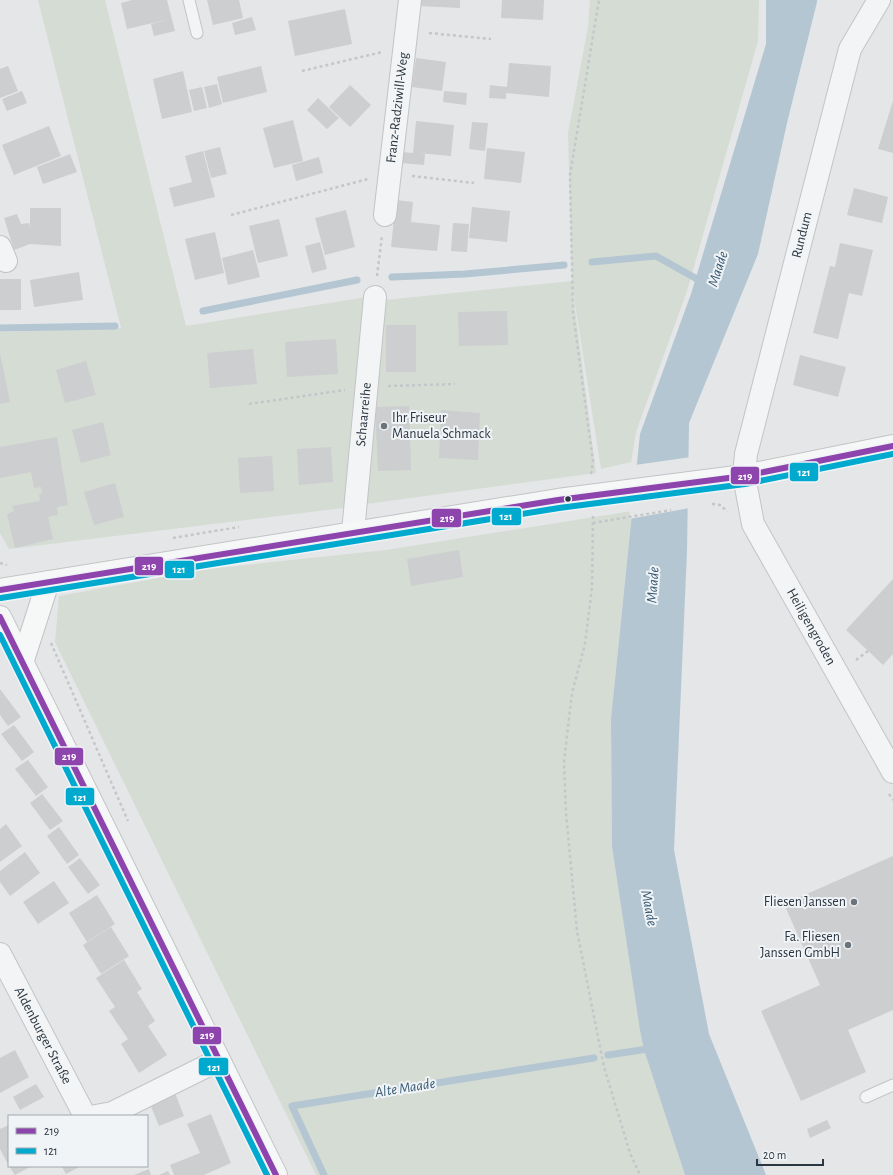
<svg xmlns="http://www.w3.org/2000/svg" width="893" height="1175" viewBox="0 0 893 1175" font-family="'Alegreya Sans',sans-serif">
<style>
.green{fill:#d5dcd4}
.water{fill:#b3c6d2}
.pier{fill:#e4e6e8}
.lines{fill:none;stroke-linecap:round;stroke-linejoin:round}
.stream{stroke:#b3c6d2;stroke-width:7}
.building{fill:#ccced0}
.service-casing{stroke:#c2c4c6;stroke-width:13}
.minor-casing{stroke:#c2c4c6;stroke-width:24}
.secondary-casing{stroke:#c2c4c6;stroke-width:24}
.path{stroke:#c4c7ca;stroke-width:2.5;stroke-dasharray:3 3;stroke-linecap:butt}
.service{stroke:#f2f4f5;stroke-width:11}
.minor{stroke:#f2f4f5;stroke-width:22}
.secondary{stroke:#f6f7f7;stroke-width:22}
.bus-1-casing{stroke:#f1f4f7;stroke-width:9}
.bus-2-casing{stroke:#f1f4f7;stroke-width:9}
.bus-1{stroke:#8e44ad;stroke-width:6}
.bus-2{stroke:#00a9ce;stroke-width:6}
.poi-dot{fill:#6b747b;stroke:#f1f4f7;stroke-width:1.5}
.bus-dot{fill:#2a3641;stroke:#f1f4f7;stroke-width:1.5}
.labels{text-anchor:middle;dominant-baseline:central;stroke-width:4;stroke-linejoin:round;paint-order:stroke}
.street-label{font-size:14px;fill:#2a3641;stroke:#f1f4f7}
.poi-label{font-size:14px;fill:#2a3641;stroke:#f1f4f7;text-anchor:end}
.water-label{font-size:15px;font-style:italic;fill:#365973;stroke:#f1f4f7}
.line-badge{stroke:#f1f4f7;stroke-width:1.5}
.badge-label{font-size:11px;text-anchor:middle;font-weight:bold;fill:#fff}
</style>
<rect width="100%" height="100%" fill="#e4e6e8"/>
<!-- green -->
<path class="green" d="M 38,0 L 105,0 L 186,326 L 367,297 L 351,507 L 9,549 L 0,533 L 0,332 L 121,328 Z
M 590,0 L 759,0 L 758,41 L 687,291 L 636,432 L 631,462 L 601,469 L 572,285 L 596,473 L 366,504 L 385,300 L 572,281 L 568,133 L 588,27 Z
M 632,511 L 611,719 L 612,847 L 644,1050 L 685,1175 L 316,1175 L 55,642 L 59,596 L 208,569 L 386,550 Z"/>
<!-- water -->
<path class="water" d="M 766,0 L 817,0 L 817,2 L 787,123 L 758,254 L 689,423 L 687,551 L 674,850 L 709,1034 L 766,1175 L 685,1175 L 644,1050 L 640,1030 L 612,847 L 611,719 L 640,434 L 691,294 L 766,44 Z"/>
<!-- pier -->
<path class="pier" d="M 691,457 L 690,508 L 629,519 L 635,465 Z"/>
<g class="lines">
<!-- stream -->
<path class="stream" d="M 592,262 L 656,256 L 704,283
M 392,277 L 465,274 L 564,265
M 203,311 L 357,280
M 0,328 L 115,326
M 608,1055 L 654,1048
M 324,1175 L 292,1106 L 594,1058"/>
</g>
<!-- building -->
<path class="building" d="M 132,0 L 167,0 L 175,31 L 154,36 L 151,24 L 170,19 L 127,29 L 121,3 Z
M 207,0 L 239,0 L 243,18 L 213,25 Z
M 418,0 L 460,0 L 460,8 L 418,6 Z
M 502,0 L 544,0 L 543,20 L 501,18 Z
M 345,9 L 352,44 L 295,56 L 288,21 Z
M 252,17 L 256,30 L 235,35 L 232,23 Z
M 416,58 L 446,62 L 442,91 L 412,87 Z
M 509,63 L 551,66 L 549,97 L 506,93 L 506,99 L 489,98 L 490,85 L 507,87 Z
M 8,66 L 18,91 L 0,98 L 0,69 Z
M 261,66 L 267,92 L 223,103 L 217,77 Z
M 183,71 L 192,112 L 162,119 L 153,79 Z
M 217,84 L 222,104 L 209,108 L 204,87 Z
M 350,85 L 371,105 L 350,127 L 329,107 Z
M 202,87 L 207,108 L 194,111 L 189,90 Z
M 22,91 L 27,103 L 7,111 L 2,99 Z
M 444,91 L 467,93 L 466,105 L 443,102 Z
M 318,98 L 339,118 L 327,129 L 307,110 Z
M 893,101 L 893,153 L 878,149 Z
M 293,120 L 303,161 L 274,168 L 263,128 Z
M 416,121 L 454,125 L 451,156 L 418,153 L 425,154 L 424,165 L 401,163 L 402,152 L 413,153 Z
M 472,122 L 488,123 L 485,151 L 469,149 Z
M 49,126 L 61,156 L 14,175 L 2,145 Z
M 220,147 L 227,174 L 211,178 L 204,151 Z
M 487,148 L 525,152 L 521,183 L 484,179 Z
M 203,151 L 215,197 L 174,207 L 169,188 L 192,182 L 185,156 Z
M 70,154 L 77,172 L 43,184 L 37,167 Z
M 319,157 L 323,173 L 296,181 L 292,165 Z
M 854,188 L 888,197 L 882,223 L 847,215 Z
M 396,200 L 413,202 L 411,222 L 440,225 L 437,251 L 391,247 Z
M 472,207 L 510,211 L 507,242 L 469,238 Z
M 30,208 L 61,208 L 61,246 L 30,244 L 14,250 L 4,218 L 17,214 L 21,224 L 29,223 L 30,227 Z
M 346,210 L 355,247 L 325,255 L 315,218 Z
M 279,219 L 288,256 L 258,263 L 249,226 Z
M 453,223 L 469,224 L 467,252 L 451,251 Z
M 215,232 L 224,273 L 195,280 L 185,239 Z
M 320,242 L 327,269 L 312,273 L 305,246 Z
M 840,243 L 873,250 L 862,296 L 849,293 L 838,339 L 813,333 L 830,266 L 835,267 Z
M 253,250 L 260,277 L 228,285 L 222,258 Z
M 79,272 L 83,300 L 34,307 L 30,280 Z
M 0,279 L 21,279 L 21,310 L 0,310 Z
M 507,311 L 508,345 L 459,346 L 458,312 Z
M 386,325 L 416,325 L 416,372 L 386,372 Z
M 336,339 L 338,374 L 287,377 L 285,342 Z
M 253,349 L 257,384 L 210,388 L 207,353 Z
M 0,353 L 10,402 L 0,404 Z
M 800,355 L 846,367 L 838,397 L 793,385 Z
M 86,361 L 96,395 L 65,403 L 56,370 Z
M 409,406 L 411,470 L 378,471 L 375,407 Z
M 441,410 L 480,413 L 478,460 L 439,458 Z
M 103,422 L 111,455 L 81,463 L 72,430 Z
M 57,437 L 68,505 L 57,507 L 58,515 L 48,517 L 53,539 L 15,548 L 7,514 L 14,511 L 12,506 L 40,501 L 39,495 L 42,493 L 41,487 L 34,488 L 31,472 L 0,478 L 0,447 Z
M 331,447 L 333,482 L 299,485 L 297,449 Z
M 272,456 L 274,491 L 240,493 L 238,458 Z
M 115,483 L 124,517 L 94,525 L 84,492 Z
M 459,550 L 463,577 L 411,586 L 407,559 Z
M 893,579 L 893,654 L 883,665 L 846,630 Z
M 0,689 L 21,717 L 8,726 L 0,715 Z
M 14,725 L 34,752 L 22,761 L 1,734 Z
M 28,760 L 48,787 L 36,796 L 15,769 Z
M 42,794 L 63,821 L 50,830 L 30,803 Z
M 6,824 L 22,846 L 0,862 L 0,829 Z
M 59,827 L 79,855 L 67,864 L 47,836 Z
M 25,852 L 40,873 L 10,896 L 0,882 L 0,871 Z
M 893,856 L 893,1010 L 848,1030 L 866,1072 L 801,1101 L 761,1011 L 820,985 L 784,904 Z
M 80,858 L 100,885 L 88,894 L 68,867 Z
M 54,881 L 69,903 L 38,924 L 23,902 Z
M 97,895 L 115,924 L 87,942 L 69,913 Z
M 111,927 L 129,956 L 101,974 L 83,945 Z
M 124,960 L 142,989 L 137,992 L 155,1021 L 148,1026 L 167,1055 L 139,1073 L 121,1044 L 128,1039 L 109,1011 L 115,1007 L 96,978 Z
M 15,1050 L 29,1077 L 0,1093 L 0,1058 Z
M 36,1084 L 44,1097 L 20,1110 L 13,1097 Z
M 175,1093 L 184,1116 L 159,1126 L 150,1104 Z
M 211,1114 L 231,1163 L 204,1175 L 174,1175 L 170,1165 L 200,1153 L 187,1124 Z
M 827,1120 L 831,1128 L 810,1138 L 807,1129 Z
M 9,1125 L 9,1166 L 0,1149 L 0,1129 Z
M 9,1166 L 32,1166 L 15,1175 Z
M 81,1166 L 66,1174 L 62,1167 L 63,1166 Z
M 149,1169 L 151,1175 L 134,1175 Z
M 168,1171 L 170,1175 L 159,1175 Z"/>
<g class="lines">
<!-- service casing -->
<g class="service-casing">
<path id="service" d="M 189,0 L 197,33
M 866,1097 L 893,1085"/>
</g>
<!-- minor casing -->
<g class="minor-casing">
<g id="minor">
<path id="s1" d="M 879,0 L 850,49 L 746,454 L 744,476 L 753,524 L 893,772"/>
<path id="s2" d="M 385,215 L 410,0"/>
<path d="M 0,247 L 6,261"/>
<path id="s3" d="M 353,532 L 375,297"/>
<path id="s4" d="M 0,954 L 85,1116"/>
<path d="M 96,1116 L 112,1113 L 219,1060"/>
</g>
</g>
<!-- secondary casing -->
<g class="secondary-casing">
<path id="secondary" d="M 0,590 L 558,500 L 744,476 L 893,446
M 0,617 L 276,1175
M 22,663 L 48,582"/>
</g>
<!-- path -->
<path class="path" d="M 429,33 L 491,39
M 302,71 L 382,52
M 412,176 L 474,183
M 231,215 L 368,179
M 377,276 L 382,235
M 388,386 L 455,384
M 249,404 L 345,390
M 591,474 L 593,461 L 573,313 L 570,175 L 599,0
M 712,504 L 721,505 L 727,512
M 593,516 L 592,587 L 585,644 L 572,693 L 564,762 L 566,813 L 577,931 L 604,1067 L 630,1153 L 640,1175
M 593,523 L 671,510
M 173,538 L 239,527
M 0,563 L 7,565
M 51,643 L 128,821
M 856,660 L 868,651
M 889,794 L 893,800"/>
<!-- service -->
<use href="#service" class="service"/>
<!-- minor -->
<use href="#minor" class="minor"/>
<!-- secondary -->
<use href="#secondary" class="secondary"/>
<!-- bus-1 casing -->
<g class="bus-1-casing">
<path id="bus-1" d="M 0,590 L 558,500 L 744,476 L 893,446
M 0,617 L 276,1175"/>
</g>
<!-- bus-2 casing -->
<g class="bus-2-casing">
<path id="bus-2" d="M 1,598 L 559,508 L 745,484 L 893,454
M 0,635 L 267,1175"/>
</g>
<!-- bus-1 -->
<use href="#bus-1" class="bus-1"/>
<!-- bus-2 -->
<use href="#bus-2" class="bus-2"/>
</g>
<!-- markers -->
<g class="poi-dot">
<circle cx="384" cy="426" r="4"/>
<circle cx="854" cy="902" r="4"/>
<circle cx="848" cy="945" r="4"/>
</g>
<circle class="bus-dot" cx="568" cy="499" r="3.5"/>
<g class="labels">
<!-- street labels -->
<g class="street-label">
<text stroke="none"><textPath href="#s2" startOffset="108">Franz-Radziwill-Weg</textPath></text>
<text transform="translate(802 235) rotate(-76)">Rundum</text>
<text stroke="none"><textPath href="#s3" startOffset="118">Schaarreihe</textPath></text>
<text stroke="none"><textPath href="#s1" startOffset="664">Heiligengroden</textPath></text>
<text stroke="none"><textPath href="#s4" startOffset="92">Aldenburger Straße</textPath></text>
</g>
<!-- poi labels -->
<g class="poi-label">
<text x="392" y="418" text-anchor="start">Ihr Friseur<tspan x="392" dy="16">Manuela Schmack</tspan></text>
<text x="846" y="902">Fliesen Janssen</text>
<text x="840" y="937">Fa. Fliesen<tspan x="840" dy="16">Janssen GmbH</tspan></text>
</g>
<!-- water labels -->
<g class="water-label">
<text transform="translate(718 269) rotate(-72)">Maade</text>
<text transform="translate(653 585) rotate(-86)">Maade</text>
<text transform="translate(649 908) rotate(79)">Maade</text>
<text transform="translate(405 1088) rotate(-9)">Alte Maade</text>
</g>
</g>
<g class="line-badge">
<rect x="789" y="462" width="30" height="20" rx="4" fill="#00a9ce"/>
<rect x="730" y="466" width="30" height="19" rx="4" fill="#8e44ad"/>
<rect x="491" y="507" width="31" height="19" rx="4" fill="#00a9ce"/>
<rect x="431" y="508" width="31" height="20" rx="4" fill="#8e44ad"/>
<rect x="134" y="556" width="30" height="20" rx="4" fill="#8e44ad"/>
<rect x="164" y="560" width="31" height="19" rx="4" fill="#00a9ce"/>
<rect x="54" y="747" width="30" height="19" rx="4" fill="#8e44ad"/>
<rect x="65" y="787" width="30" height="19" rx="4" fill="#00a9ce"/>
<rect x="192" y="1026" width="30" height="19" rx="4" fill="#8e44ad"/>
<rect x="198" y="1057" width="31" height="19" rx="4" fill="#00a9ce"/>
</g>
<g class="badge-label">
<text x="804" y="476">121</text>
<text x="745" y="480">219</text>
<text x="506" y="520">121</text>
<text x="447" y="522">219</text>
<text x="149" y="570">219</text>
<text x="179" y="573">121</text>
<text x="69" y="760">219</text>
<text x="80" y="801">121</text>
<text x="207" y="1039">219</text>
<text x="214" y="1071">121</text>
</g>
<!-- legend -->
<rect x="8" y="1115" width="140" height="52" fill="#f1f4f7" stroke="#a1a8ae"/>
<rect x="16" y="1128" width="20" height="6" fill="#8e44ad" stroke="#a1a8ae"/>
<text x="44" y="1135" font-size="12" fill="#2a3641">219</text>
<rect x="16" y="1148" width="20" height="6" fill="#00a9ce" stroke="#a1a8ae"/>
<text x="44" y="1155" font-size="12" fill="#2a3641">121</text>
<!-- scale -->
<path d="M757 1159v6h66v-6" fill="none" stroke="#2a3641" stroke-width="2"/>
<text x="763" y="1159" font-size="12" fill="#2a3641" stroke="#f1f4f7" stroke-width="3" paint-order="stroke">20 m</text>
</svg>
